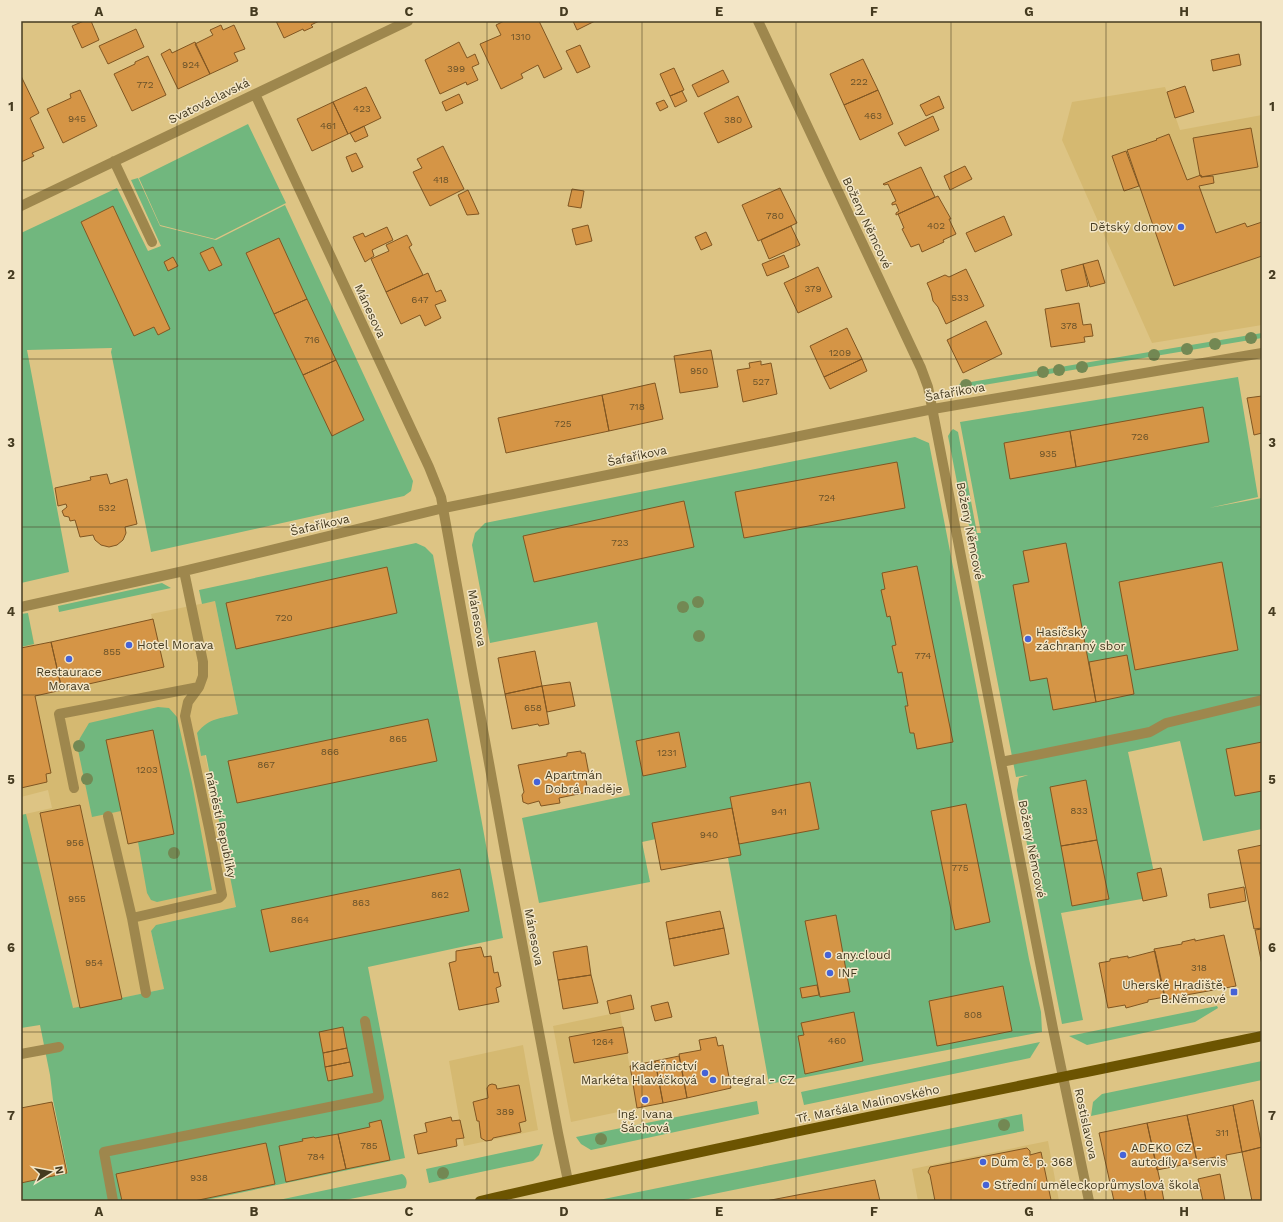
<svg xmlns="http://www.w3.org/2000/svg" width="1283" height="1222" viewBox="0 0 1283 1222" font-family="'Work Sans',sans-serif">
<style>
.built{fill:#d5b971}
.green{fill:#71b77e}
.building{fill:#d59546;stroke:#805622}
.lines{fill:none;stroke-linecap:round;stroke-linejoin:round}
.minor{stroke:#9e874d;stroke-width:10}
.major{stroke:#6c5401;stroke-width:10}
.tree{fill:#738853}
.grid{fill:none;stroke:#453b20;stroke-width:1;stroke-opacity:0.55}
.poi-dot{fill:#4663d7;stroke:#f3e6c7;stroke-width:1.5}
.labels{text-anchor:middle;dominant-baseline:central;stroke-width:3;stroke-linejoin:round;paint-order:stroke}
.number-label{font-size:10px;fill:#69522a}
.street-label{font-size:12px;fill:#453b20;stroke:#f3e6c7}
.poi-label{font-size:12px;fill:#453b20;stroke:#f3e6c7;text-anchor:start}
.neatline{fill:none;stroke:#453b20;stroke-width:1.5}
.grid-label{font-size:13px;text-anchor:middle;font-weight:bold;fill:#453b20}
</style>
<rect width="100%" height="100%" fill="#ddc484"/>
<!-- built -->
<path class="built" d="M 1165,87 L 1180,130 L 1262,115 L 1262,325 L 1152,343 L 1062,140 L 1072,102 Z
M 215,601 L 238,714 L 197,733 L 201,756 L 205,755 L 238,906 L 151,931 L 164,989 L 60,1011 L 21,826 L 21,815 L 52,808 L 48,790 L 21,797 L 21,631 L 31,628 L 45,694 L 162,667 L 151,614 Z
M 620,1012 L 637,1108 L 571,1122 L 553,1026 Z
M 523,1045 L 538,1130 L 464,1146 L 449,1061 Z
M 1048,1141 L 1059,1201 L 918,1201 L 912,1169 Z"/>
<!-- green -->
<path class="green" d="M 248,124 L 286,203 L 215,239 L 160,225 L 139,178 Z
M 138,178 L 160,226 L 216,240 L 285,205 L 413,481 L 411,491 L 404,496 L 151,552 L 111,352 L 112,348 L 27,350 L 69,572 L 21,583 L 21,233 L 117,188 L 148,251 L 161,246 L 131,180 Z
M 1262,333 L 1262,338 L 960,389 L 959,384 Z
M 1238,377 L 1258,497 L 1209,508 L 1262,498 L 1262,829 L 1203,841 L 1180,741 L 1128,752 L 1159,896 L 1061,913 L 1083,1020 L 1062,1024 L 1019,803 L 1017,790 L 1019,778 L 1028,775 L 1016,777 L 969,535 L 977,533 L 971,529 L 963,513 L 948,436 L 951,431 L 953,429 L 958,432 L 977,533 L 981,533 L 960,422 Z
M 915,437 L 929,443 L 1029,959 L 1041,1012 L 1042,1032 L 769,1084 L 722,825 L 642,842 L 650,882 L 539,903 L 522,818 L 630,795 L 597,622 L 490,643 L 472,545 L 475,533 L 485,523 Z
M 416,543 L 425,547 L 433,555 L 503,938 L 368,967 L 405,1158 L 201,1201 L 21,1201 L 21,1183 L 68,1173 L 53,1100 L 50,1075 L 40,1025 L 21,1028 L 21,815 L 26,814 L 73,1008 L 164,989 L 151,931 L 156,925 L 236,907 L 206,755 L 201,756 L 197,733 C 210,717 220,719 238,714 L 215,601 L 202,604 L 199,590 Z
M 162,583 L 171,588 L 59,612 L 58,606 Z
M 28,613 L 34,644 L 21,647 L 21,614 Z
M 158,707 L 169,708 L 177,717 L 192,783 L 212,890 L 157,902 L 151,900 L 147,893 L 138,842 L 128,844 L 121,811 L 92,817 L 77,745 L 80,738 L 89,723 Z
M 1217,1006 L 1218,1008 L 1195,1022 L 1087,1045 L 1069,1036 Z
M 1040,1042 L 1030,1058 L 804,1105 L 801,1092 Z
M 1262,1061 L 1262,1080 L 1091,1116 L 1093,1102 L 1102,1094 Z
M 757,1101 L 759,1114 L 591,1150 L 581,1144 L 576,1137 Z
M 1022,1114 L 1024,1131 L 679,1201 L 594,1201 Z
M 543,1144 L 539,1155 L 533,1161 L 429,1183 L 426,1169 Z
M 402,1174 C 407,1177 408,1183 405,1188 L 340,1201 L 274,1201 Z"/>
<!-- building -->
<path class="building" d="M 84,21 L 91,21 L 99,40 L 82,48 L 72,26 Z
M 276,21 L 319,21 L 311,25 L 313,27 L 304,31 L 303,29 L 284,38 Z
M 504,21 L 539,21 L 562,69 L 544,78 L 538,65 L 521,74 L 523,78 L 501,89 L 480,44 L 501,35 L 496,25 Z
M 573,21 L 595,21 L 577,30 Z
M 221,25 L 223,30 L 234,25 L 245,49 L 234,53 L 238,61 L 210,74 L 195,44 L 213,35 L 210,30 Z
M 136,29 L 144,47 L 108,64 L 99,46 Z
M 195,42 L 210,74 L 178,89 L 161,54 L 170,49 L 172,53 Z
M 459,42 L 467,58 L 475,54 L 479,64 L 472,67 L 478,80 L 467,85 L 466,82 L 440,94 L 425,60 Z
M 580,45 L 590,67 L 577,73 L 566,51 Z
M 1239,54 L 1241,65 L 1213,71 L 1211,60 Z
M 148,56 L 166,95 L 132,111 L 114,74 L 135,64 L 135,62 Z
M 863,59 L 878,90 L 844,105 L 830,74 Z
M 674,68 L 684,90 L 670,96 L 660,74 Z
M 723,70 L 729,82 L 698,97 L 692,85 Z
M 21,76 L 39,113 L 30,118 L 44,148 L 32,153 L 34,156 L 21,162 Z
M 1185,86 L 1194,112 L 1175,118 L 1167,92 Z
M 366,87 L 381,118 L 348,134 L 333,102 Z
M 80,90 L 97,126 L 63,143 L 47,109 L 71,98 L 70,94 Z
M 878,90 L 893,124 L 860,140 L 844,105 Z
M 682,91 L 687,101 L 675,107 L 670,96 Z
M 459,94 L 463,103 L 446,111 L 442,102 Z
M 738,96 L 752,127 L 718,143 L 704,113 Z
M 939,96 L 944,108 L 926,116 L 920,105 Z
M 664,100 L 668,107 L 660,111 L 656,103 Z
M 333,102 L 348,134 L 312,151 L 297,119 Z
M 933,116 L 939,130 L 905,146 L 898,133 Z
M 364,126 L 368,136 L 355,142 L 350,133 Z
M 1251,128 L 1258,167 L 1201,177 L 1201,175 L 1200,176 L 1193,138 Z
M 1169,134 L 1187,180 L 1201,175 L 1201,177 L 1213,176 L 1214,183 L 1199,186 L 1216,233 L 1245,223 L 1247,227 L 1262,222 L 1262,256 L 1174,286 L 1127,150 L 1157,140 L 1156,139 Z
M 443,146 L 464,189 L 430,206 L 413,172 L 422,168 L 417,159 Z
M 1126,151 L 1139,186 L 1124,191 L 1112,156 Z
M 356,153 L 363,167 L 352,172 L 346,157 Z
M 965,166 L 972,179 L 950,190 L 944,176 Z
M 921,167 L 935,197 L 896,215 L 896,213 L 899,211 L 896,204 L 892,205 L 892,203 L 896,201 L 888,184 L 884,185 L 883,184 Z
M 780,188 L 797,223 L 758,241 L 742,205 Z
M 572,189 L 584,191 L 581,208 L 568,206 Z
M 468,190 L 479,214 L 467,215 L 458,195 Z
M 938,196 L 951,219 L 949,219 L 956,234 L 943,240 L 944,242 L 922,252 L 919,244 L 911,247 L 902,229 L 904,228 L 898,214 Z
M 113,206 L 170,329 L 158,335 L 154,327 L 134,336 L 81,222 Z
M 1004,216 L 1012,235 L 975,252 L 966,233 Z
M 588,225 L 592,241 L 576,245 L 572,229 Z
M 791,226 L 800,245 L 769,259 L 761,240 Z
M 387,227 L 393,240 L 372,250 L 374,256 L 365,262 L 353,237 L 363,233 L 365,237 Z
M 706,232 L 712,245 L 701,250 L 695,237 Z
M 407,235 L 412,245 L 409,247 L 423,275 L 386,292 L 371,259 L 389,251 L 386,245 Z
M 279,238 L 307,299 L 274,314 L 246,253 Z
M 213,247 L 222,265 L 209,271 L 200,253 Z
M 784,255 L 789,267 L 767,276 L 762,264 Z
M 173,257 L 178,266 L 168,271 L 164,262 Z
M 1098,260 L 1105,283 L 1090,287 L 1083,264 Z
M 1083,264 L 1088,286 L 1066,291 L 1061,270 Z
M 818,267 L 832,297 L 798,313 L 784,283 Z
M 966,269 L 984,306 L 946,324 L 938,307 L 933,301 L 931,292 L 927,283 L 945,275 L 949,277 Z
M 428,273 L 436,292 L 441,290 L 446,301 L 435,305 L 441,318 L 425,326 L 420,315 L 401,324 L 386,292 Z
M 307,299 L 336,360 L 303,375 L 274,314 Z
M 1079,303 L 1083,325 L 1091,324 L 1093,336 L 1084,337 L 1085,342 L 1051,347 L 1045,309 Z
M 986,321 L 1002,354 L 963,373 L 947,340 Z
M 847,328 L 862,359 L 824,377 L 810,346 Z
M 711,350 L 718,387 L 680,393 L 674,356 Z
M 862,359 L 867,371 L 830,389 L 824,377 Z
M 336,360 L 364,420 L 332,436 L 303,375 Z
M 761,361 L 761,365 L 771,363 L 777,394 L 743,402 L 737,370 L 750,368 L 749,363 Z
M 655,383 L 663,419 L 609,431 L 602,395 Z
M 602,395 L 609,431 L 506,453 L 498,418 Z
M 1262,396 L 1262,433 L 1254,435 L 1247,398 Z
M 1203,407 L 1209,442 L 1076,467 L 1070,431 Z
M 1070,431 L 1076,467 L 1010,479 L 1004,443 Z
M 897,462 L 905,508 L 744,538 L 735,492 Z
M 107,474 L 110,484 L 127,479 L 137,524 L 125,527 L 126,533 L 123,540 L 117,545 L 109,547 L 101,545 L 95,540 L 93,535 L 80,537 L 75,520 L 70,521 L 69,517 L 64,516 L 62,511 L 67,507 L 66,504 L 58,506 L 55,488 L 91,480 L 90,477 Z
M 684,501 L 694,547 L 534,582 L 523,536 Z
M 1066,543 L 1096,702 L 1053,710 L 1047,678 L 1030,681 L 1013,585 L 1029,582 L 1023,551 Z
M 1222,562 L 1238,650 L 1135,670 L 1119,582 Z
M 917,566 L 953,742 L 917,749 L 914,733 L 910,733 L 905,706 L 908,706 L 902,672 L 898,673 L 892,646 L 896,645 L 890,616 L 887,617 L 881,590 L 885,589 L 882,573 Z
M 387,567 L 397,613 L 236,649 L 226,603 Z
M 153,619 L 164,667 L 62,690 L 51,642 Z
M 51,642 L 62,690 L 35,696 L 51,773 L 46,774 L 47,782 L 21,788 L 21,648 Z
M 535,651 L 542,686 L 505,694 L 498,658 Z
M 1127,655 L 1134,694 L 1096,702 L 1089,662 Z
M 570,682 L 575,706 L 547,712 L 542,686 Z
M 542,686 L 549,724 L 539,726 L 538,724 L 512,729 L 505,694 Z
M 428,719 L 437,761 L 237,803 L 228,761 Z
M 153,730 L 174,834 L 128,844 L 106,740 Z
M 679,732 L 686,767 L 643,776 L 636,741 Z
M 1262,742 L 1262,791 L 1235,796 L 1226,749 Z
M 581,751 L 581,753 L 585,753 L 589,774 L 585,775 L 588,792 L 559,798 L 560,803 L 541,806 L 539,801 L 528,804 L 523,802 L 522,795 L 524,792 L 518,765 L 567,756 L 567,753 Z
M 1086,780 L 1097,840 L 1061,846 L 1050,787 Z
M 810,782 L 819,829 L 739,844 L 730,797 Z
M 966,804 L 990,922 L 955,930 L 931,811 Z
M 80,805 L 122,999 L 80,1008 L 40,813 Z
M 732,808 L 741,855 L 661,870 L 652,823 Z
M 1097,840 L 1109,899 L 1072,906 L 1061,846 Z
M 1262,845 L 1262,928 L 1254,929 L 1238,850 Z
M 1161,868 L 1167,896 L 1143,901 L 1137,873 Z
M 460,869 L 469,911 L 270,952 L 261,910 Z
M 1244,887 L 1246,901 L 1210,908 L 1208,894 Z
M 720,911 L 724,928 L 669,939 L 666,922 Z
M 836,915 L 850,992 L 820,997 L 805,921 Z
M 724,928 L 729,954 L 674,966 L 669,939 Z
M 1262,929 L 1262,965 L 1255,930 Z
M 1224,935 L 1236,986 L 1186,995 L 1187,996 L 1165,1000 L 1154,949 L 1182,944 L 1182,942 L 1195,939 L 1195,941 Z
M 587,946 L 591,975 L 558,980 L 553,952 Z
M 481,947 L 484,957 L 491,956 L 494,973 L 498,972 L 501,986 L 496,988 L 499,1002 L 459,1010 L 449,963 L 456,961 L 456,951 Z
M 1155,951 L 1165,997 L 1148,1000 L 1148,1002 L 1126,1008 L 1125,1005 L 1108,1008 L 1099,963 L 1110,961 L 1110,959 L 1128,956 L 1128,958 Z
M 591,975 L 598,1003 L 563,1009 L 558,980 Z
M 817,985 L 819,995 L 802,998 L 800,988 Z
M 1003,986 L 1012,1031 L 937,1046 L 929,1001 Z
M 631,995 L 634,1009 L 610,1014 L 607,1001 Z
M 668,1002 L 672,1017 L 655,1021 L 651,1006 Z
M 854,1012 L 863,1061 L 805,1074 L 798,1036 L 804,1035 L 801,1023 Z
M 343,1027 L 347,1048 L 323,1053 L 319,1032 Z
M 623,1027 L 628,1053 L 574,1063 L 569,1037 Z
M 716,1037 L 718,1046 L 723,1045 L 731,1088 L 687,1098 L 679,1054 L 701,1050 L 699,1040 Z
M 347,1048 L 350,1062 L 325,1067 L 323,1053 Z
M 679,1056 L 687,1098 L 663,1103 L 655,1061 Z
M 655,1061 L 663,1103 L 637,1108 L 630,1066 Z
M 350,1062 L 353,1076 L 328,1081 L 325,1067 Z
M 492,1084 L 496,1085 L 497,1089 L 519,1085 L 526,1121 L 519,1123 L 521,1132 L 493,1138 L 492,1140 L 486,1141 L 481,1138 L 479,1121 L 477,1121 L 473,1102 L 488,1098 L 487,1088 L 489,1085 Z
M 1253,1100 L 1262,1147 L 1242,1152 L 1233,1105 Z
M 52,1102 L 67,1173 L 21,1183 L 21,1108 Z
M 1233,1105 L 1242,1152 L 1226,1155 L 1227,1162 L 1217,1164 L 1215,1157 L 1197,1161 L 1187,1115 Z
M 1187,1115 L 1197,1162 L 1157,1170 L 1147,1123 Z
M 451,1117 L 452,1121 L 460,1120 L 464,1138 L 456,1139 L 457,1146 L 418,1154 L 414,1135 L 427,1132 L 425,1123 Z
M 381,1120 L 390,1160 L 346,1169 L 338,1134 L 370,1127 L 369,1123 Z
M 1147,1123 L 1161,1185 L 1144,1189 L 1146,1200 L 1139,1201 L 1114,1201 L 1099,1133 Z
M 338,1134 L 346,1169 L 286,1182 L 279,1146 L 303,1141 L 302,1139 L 314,1137 L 315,1138 Z
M 266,1143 L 275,1184 L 194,1201 L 122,1201 L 116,1174 Z
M 1262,1147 L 1262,1201 L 1252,1201 L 1242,1152 Z
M 1027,1148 L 1030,1151 L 1030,1155 L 1041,1152 L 1051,1200 L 935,1201 L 930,1175 L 928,1172 L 930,1167 Z
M 1220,1174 L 1225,1201 L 1203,1201 L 1198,1179 Z
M 875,1180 L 880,1201 L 766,1201 Z
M 1161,1185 L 1164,1201 L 1146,1201 L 1144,1189 Z"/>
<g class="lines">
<!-- minor -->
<path class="minor" d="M 758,21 L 921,368 L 928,387 L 1053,1029 L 1089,1201
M 255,94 L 429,467 L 441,497 L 508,868 L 558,1133 L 568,1181
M 114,161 L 152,242
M 21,206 L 408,21
M 21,607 L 184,571 L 444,508 L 933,409 L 1262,353
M 1001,762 L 1150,732 L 1166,723 L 1262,700
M 74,788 L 59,714 L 199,687 L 203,676 L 203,662 L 184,571
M 108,816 L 132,918 L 219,898 L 222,895 L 209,828 L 185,716 L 188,702 L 199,687
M 132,918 L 146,993
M 21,1054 L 59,1047
M 113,1201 L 104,1152 L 379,1097 L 365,1021"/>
<!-- major -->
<path class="major" d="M 480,1201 C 740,1141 1001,1090 1262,1036"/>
</g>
<!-- trees -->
<g class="tree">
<circle cx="1251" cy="338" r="6"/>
<circle cx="1215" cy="344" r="6"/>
<circle cx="1187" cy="349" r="6"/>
<circle cx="1154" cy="355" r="6"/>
<circle cx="1082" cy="367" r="6"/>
<circle cx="1059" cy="370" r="6"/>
<circle cx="1043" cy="372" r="6"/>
<circle cx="966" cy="385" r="6"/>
<circle cx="698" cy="602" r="6"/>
<circle cx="683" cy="607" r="6"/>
<circle cx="699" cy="636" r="6"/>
<circle cx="79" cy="746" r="6"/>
<circle cx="87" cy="779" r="6"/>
<circle cx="174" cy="853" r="6"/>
<circle cx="1004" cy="1125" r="6"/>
<circle cx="601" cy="1139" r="6"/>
<circle cx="443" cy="1173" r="6"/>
</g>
<!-- grid -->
<path class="grid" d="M 177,21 L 177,1201M 332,21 L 332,1201M 487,21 L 487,1201M 642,21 L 642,1201M 796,21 L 796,1201M 951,21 L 951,1201M 1106,21 L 1106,1201M 21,190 L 1262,190M 21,359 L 1262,359M 21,527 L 1262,527M 21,695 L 1262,695M 21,863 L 1262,863M 21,1032 L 1262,1032"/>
<!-- markers -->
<g class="poi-dot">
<circle cx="1181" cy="227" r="4"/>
<circle cx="1028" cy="639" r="4"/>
<circle cx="129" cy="645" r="4"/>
<circle cx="69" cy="659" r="4"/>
<circle cx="537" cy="782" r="4"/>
<circle cx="828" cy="955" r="4"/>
<circle cx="830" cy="973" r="4"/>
<rect x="1230" y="988" width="8" height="8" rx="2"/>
<circle cx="705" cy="1073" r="4"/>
<circle cx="713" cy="1080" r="4"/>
<circle cx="645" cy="1100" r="4"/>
<circle cx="1123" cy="1155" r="4"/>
<circle cx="983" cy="1162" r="4"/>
<circle cx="986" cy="1185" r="4"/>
</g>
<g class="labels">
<!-- number labels -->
<g class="number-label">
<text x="521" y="36">1310</text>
<text x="191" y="64">924</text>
<text x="456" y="68">399</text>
<text x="859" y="81">222</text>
<text x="145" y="84">772</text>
<text x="362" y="108">423</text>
<text x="873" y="115">463</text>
<text x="77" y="118">945</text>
<text x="733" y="119">380</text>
<text x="328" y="125">461</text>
<text x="441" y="179">418</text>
<text x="775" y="215">780</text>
<text x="936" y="225">402</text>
<text x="813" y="288">379</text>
<text x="960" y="297">533</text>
<text x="420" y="299">647</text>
<text x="1069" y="325">378</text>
<text x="312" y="339">716</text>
<text x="840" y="352">1209</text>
<text x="699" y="370">950</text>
<text x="761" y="381">527</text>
<text x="637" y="406">718</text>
<text x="563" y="423">725</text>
<text x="1140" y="436">726</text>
<text x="1048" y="453">935</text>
<text x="827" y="497">724</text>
<text x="107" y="507">532</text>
<text x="620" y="542">723</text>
<text x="284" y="617">720</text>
<text x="112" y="651">855</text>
<text x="923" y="655">774</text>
<text x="533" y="707">658</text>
<text x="398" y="738">865</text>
<text x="330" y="751">866</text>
<text x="667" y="752">1231</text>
<text x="266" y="764">867</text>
<text x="147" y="769">1203</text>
<text x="1079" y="810">833</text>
<text x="779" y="811">941</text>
<text x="709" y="834">940</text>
<text x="75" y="842">956</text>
<text x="960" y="867">775</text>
<text x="440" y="894">862</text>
<text x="77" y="898">955</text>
<text x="361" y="902">863</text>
<text x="300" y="919">864</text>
<text x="94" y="962">954</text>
<text x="1199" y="967">318</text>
<text x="973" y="1014">808</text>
<text x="837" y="1040">460</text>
<text x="603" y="1041">1264</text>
<text x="505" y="1111">389</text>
<text x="1222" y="1132">311</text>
<text x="369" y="1145">785</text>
<text x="316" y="1156">784</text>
<text x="199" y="1177">938</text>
</g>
<!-- street labels -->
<g class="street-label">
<text transform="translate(209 101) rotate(-26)">Svatováclavská</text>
<text transform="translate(867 223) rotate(65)">Boženy Němcové</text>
<text transform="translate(370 311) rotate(65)">Mánesova</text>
<text transform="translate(955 392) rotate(-10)">Šafaříkova</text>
<text transform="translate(637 456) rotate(-12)">Šafaříkova</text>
<text transform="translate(320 525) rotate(-13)">Šafaříkova</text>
<text transform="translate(970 531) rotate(79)">Boženy Němcové</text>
<text transform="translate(477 618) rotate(80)">Mánesova</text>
<text transform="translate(221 825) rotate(78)">náměstí Republiky</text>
<text transform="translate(1032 849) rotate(79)">Boženy Němcové</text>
<text transform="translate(534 937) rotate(79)">Mánesova</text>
<text transform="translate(868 1104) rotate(-12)">Tř. Maršála Malinovského</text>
<text transform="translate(1086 1124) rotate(78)">Rostislavova</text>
</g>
<!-- poi labels -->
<g class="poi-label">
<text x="1173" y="227" text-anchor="end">Dětský domov</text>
<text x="1036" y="632">Hasičský<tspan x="1036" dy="14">záchranný sbor</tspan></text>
<text x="137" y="645">Hotel Morava</text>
<text x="69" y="672" text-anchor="middle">Restaurace<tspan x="69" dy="14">Morava</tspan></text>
<text x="545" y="775">Apartmán<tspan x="545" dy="14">Dobrá naděje</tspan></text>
<text x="836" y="955">any.cloud</text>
<text x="838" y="973">INF</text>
<text x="1226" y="985" text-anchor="end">Uherské Hradiště,<tspan x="1226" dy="14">B.Němcové</tspan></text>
<text x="697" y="1066" text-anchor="end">Kadeřnictví<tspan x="697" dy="14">Markéta Hlaváčková</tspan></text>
<text x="721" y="1080">Integral - CZ</text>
<text x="645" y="1114" text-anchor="middle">Ing. Ivana<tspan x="645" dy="14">Šáchová</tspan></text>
<text x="1131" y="1148">ADEKO CZ -<tspan x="1131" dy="14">autodíly a servis</tspan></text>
<text x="991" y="1162">Dům č. p. 368</text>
<text x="994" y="1185">Střední uměleckoprůmyslová škola</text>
</g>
</g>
<!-- border -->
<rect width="1283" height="1222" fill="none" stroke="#f3e6c7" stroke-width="44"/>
<!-- north arrow -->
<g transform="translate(50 1172) rotate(79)" stroke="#f3e6c7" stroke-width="3" paint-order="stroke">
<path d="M0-3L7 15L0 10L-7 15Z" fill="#453b20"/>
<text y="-6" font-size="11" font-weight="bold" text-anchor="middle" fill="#453b20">N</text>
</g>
<rect x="22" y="22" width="1239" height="1178" class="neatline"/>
<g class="grid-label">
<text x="99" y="16">A</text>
<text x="254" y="16">B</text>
<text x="409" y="16">C</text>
<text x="564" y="16">D</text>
<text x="719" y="16">E</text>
<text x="874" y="16">F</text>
<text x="1029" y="16">G</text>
<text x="1184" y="16">H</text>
<text x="11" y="111">1</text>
<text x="1272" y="111">1</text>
<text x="11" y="279">2</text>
<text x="1272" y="279">2</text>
<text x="11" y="447">3</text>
<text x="1272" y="447">3</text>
<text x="11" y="616">4</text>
<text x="1272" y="616">4</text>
<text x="11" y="784">5</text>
<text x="1272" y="784">5</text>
<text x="11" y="952">6</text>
<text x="1272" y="952">6</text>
<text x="11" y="1120">7</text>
<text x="1272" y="1120">7</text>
<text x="99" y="1216">A</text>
<text x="254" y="1216">B</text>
<text x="409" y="1216">C</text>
<text x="564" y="1216">D</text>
<text x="719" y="1216">E</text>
<text x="874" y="1216">F</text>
<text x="1029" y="1216">G</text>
<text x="1184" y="1216">H</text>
</g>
</svg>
